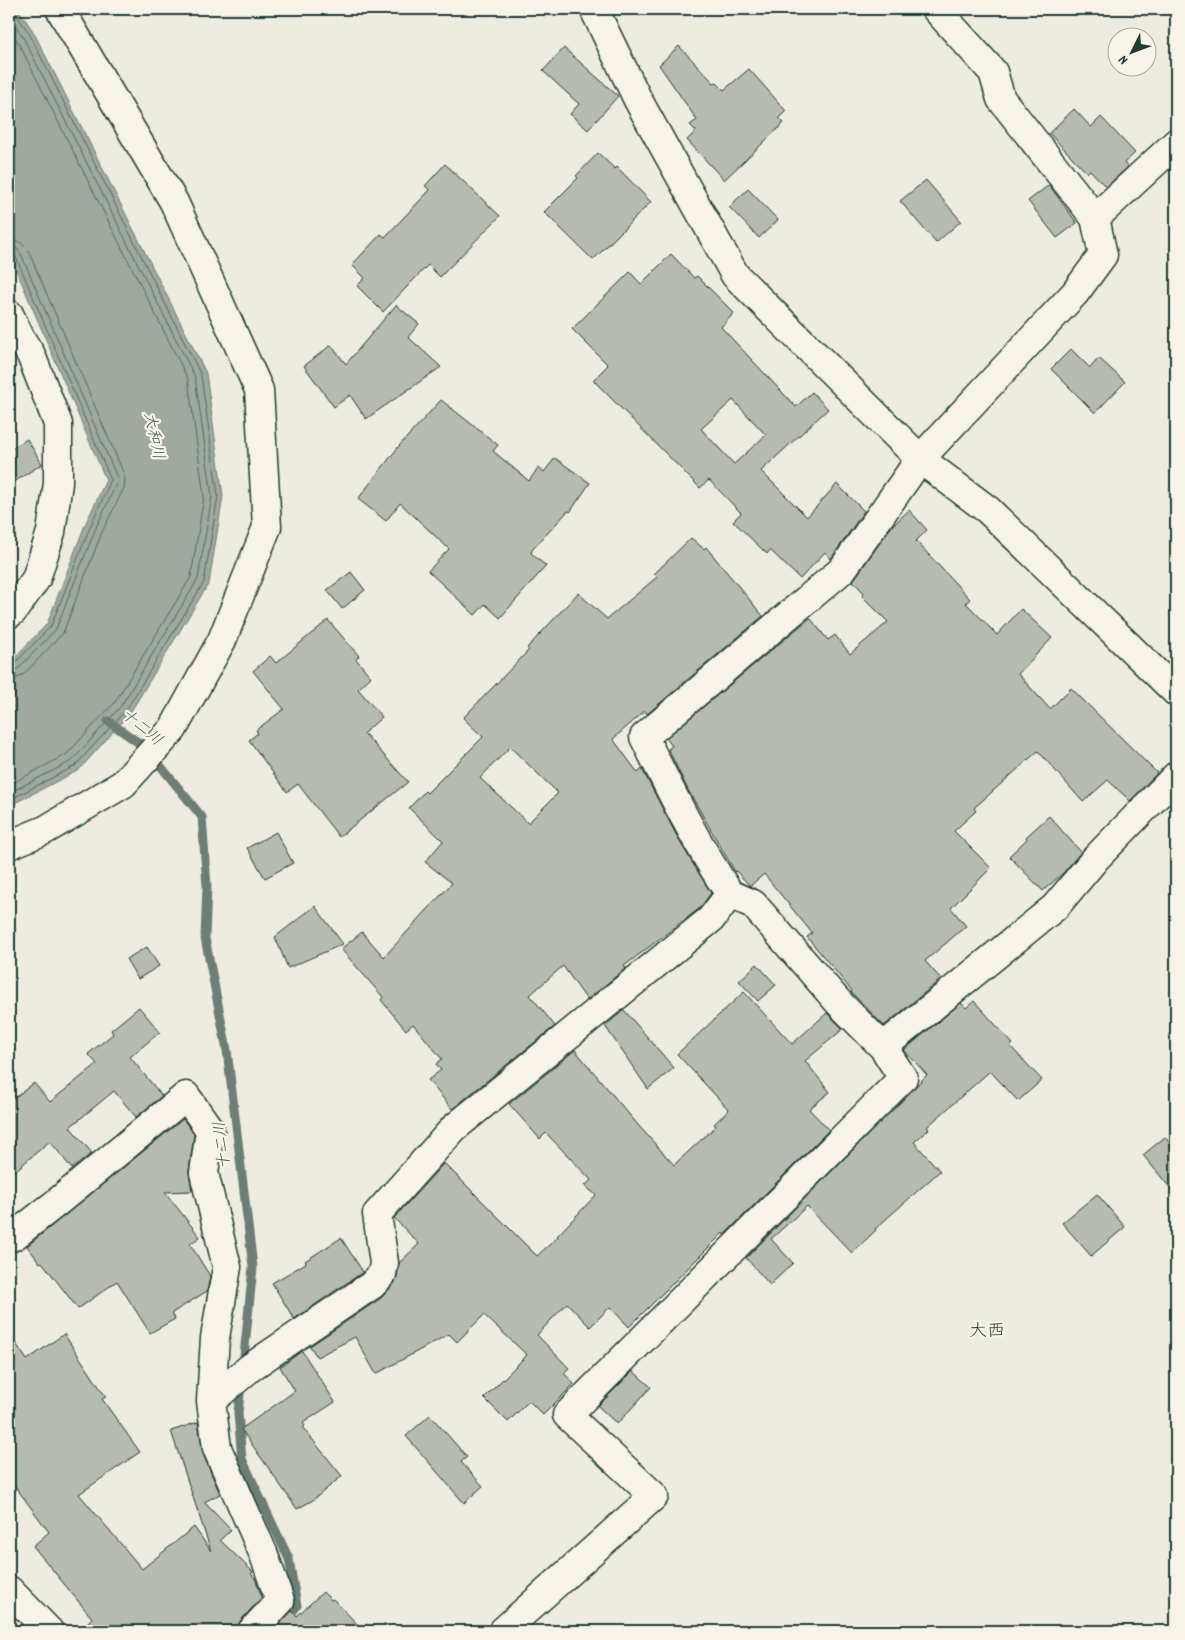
<svg xmlns="http://www.w3.org/2000/svg" width="1185" height="1640" viewBox="0 0 1185 1640" font-family="Dekko,'Klee One',sans-serif">
<style>
.water{fill:#9fa99f;stroke:#6c7e74}
.lines{fill:none;stroke-linecap:round;stroke-linejoin:round}
.shore{stroke:#52685f;stroke-width:1}
.stream{stroke:#6c7e74;stroke-width:9}
.building{fill:#b5bbb0;stroke:#1f3d34;fill-rule:evenodd}
.minor-casing{stroke:#1f3d34;stroke-width:31}
.minor{stroke:#f7f3e8;stroke-width:28}
.labels{text-anchor:middle;dominant-baseline:central;stroke-width:4.5;stroke-linejoin:round;paint-order:stroke}
.water-label{font-size:16px;font-style:italic;fill:#3f584f;stroke:#f7f3e8}
.quarter-label{font-size:18px;fill:#1f3d34;stroke:#f7f3e8}
</style>
<rect width="100%" height="100%" fill="#eeece1"/>
<filter id="ink" filterUnits="userSpaceOnUse"><feTurbulence type="fractalNoise" baseFrequency=".02" numOctaves="2"/><feDisplacementMap in="SourceGraphic" scale="10" xChannelSelector="R" yChannelSelector="G"/><feConvolveMatrix kernelMatrix="1 2 1 2 8 2 1 2 1" color-interpolation-filters="sRGB"/></filter>
<g filter="url(#ink)">
<!-- water -->
<path class="water" d="M 9,9 L 18,9 L 33,31 L 206,373 L 223,496 L 209,583 L 130,713 L 79,770 L 9,806 L 9,663 L 47,624 L 85,525 L 106,480 L 9,253 Z"/>
<g class="lines">
<!-- shore -->
<path class="shore" d="M 9,15 L 23,37 L 195,377 L 212,496 L 198,579 L 121,706 L 72,761 L 9,793
M 9,29 L 17,40 L 188,379 L 204,496 L 191,577 L 115,702 L 67,754 L 9,785
M 9,239 L 20,242 L 28,250 L 123,472 L 125,480 L 124,488 L 102,532 L 63,633 L 24,674 L 17,678 L 9,680
M 9,247 L 16,248 L 21,254 L 118,480 L 95,530 L 56,629 L 18,669 L 9,672
M 9,253 L 13,254 L 16,257 L 111,480 L 90,527 L 51,626 L 14,664 L 9,666
M 9,800 L 75,766 L 126,710 L 204,582 L 218,496 L 201,375 L 29,33 L 15,13 L 14,9"/>
<!-- stream -->
<path class="stream" d="M 108,721 L 146,748 L 202,817 L 207,886 L 205,938 L 227,1050 L 253,1267 L 243,1366
M 241,1384 L 238,1413 L 242,1459 L 289,1559 L 297,1606 L 277,1631"/>
</g>
<!-- building -->
<path class="building" d="M 679,46 L 714,83 L 716,82 L 724,90 L 749,69 L 786,111 L 779,118 L 784,123 L 724,180 L 687,140 L 696,131 L 690,125 L 697,120 L 659,65 Z
M 564,48 L 618,96 L 588,130 L 570,114 L 579,104 L 543,71 Z
M 1074,109 L 1091,127 L 1101,117 L 1135,153 L 1124,163 L 1128,167 L 1106,187 L 1090,170 L 1087,173 L 1049,133 Z
M 598,153 L 615,169 L 617,167 L 651,202 L 593,260 L 544,212 L 578,178 L 576,176 Z
M 445,164 L 500,216 L 440,277 L 428,265 L 383,312 L 357,286 L 365,278 L 352,265 L 381,234 L 385,237 L 430,190 L 425,186 Z
M 926,180 L 961,221 L 936,243 L 900,201 Z
M 1049,185 L 1077,223 L 1057,238 L 1028,201 Z
M 748,189 L 778,220 L 759,238 L 729,207 Z
M 671,254 L 694,278 L 697,276 L 734,313 L 721,327 L 796,407 L 812,392 L 828,409 L 761,471 L 807,517 L 837,484 L 864,511 L 831,559 L 825,552 L 800,579 L 770,550 L 767,554 L 733,521 L 741,513 L 709,480 L 700,488 L 593,380 L 608,365 L 572,329 L 630,272 L 641,284 ZM 733,400 L 766,435 L 734,464 L 701,429 Z
M 396,305 L 419,324 L 408,337 L 441,367 L 366,419 L 350,395 L 334,407 L 304,366 L 331,345 L 346,364 Z
M 1071,349 L 1090,368 L 1099,358 L 1125,382 L 1095,413 L 1051,369 Z
M 441,400 L 498,445 L 493,451 L 529,481 L 538,468 L 544,472 L 555,458 L 590,483 L 570,512 L 568,511 L 532,550 L 531,553 L 546,566 L 500,618 L 485,604 L 475,615 L 428,571 L 449,549 L 400,503 L 386,521 L 358,499 L 399,446 Z
M 27,439 L 42,464 L 9,485 L 9,450 Z
M 909,510 L 927,530 L 916,541 L 970,599 L 966,603 L 997,635 L 1021,609 L 1052,638 L 1018,674 L 1050,709 L 1071,688 L 1157,773 L 1130,801 L 1108,780 L 1083,802 L 1038,751 L 974,808 L 976,811 L 954,831 L 991,868 L 951,908 L 966,926 L 925,961 L 941,979 L 884,1026 L 851,992 L 852,991 L 807,937 L 812,933 L 764,874 L 750,886 L 736,871 L 735,872 L 688,790 L 668,749 L 672,746 L 666,738 L 810,618 L 828,640 L 835,635 L 850,654 L 888,622 L 862,596 L 864,593 L 853,581 L 891,527 Z
M 691,538 L 704,549 L 706,547 L 763,616 L 647,714 L 645,711 L 613,739 L 638,773 L 642,769 L 681,844 L 711,893 L 700,908 L 624,966 L 626,968 L 587,1000 L 563,966 L 530,995 L 555,1026 L 452,1109 L 428,1080 L 441,1070 L 436,1064 L 442,1059 L 413,1024 L 406,1030 L 381,1000 L 383,997 L 341,949 L 362,932 L 384,957 L 452,883 L 425,862 L 443,841 L 409,808 L 425,791 L 427,793 L 483,737 L 463,718 L 529,650 L 527,648 L 578,593 L 607,619 L 657,577 L 654,574 ZM 510,747 L 558,793 L 528,823 L 480,778 Z
M 351,572 L 365,590 L 342,609 L 327,590 Z
M 328,620 L 359,656 L 356,659 L 371,677 L 358,689 L 382,717 L 364,733 L 408,782 L 339,837 L 298,784 L 287,792 L 249,740 L 258,733 L 256,730 L 284,709 L 253,671 L 270,656 L 276,663 Z
M 1049,816 L 1081,852 L 1063,873 L 1043,891 L 1009,856 L 1027,839 L 1026,837 Z
M 276,832 L 293,863 L 265,878 L 247,848 Z
M 315,906 L 343,944 L 288,968 L 275,937 Z
M 147,947 L 159,966 L 138,979 L 126,959 Z
M 757,964 L 776,985 L 758,1001 L 739,981 Z
M 744,992 L 792,1044 L 827,1013 L 843,1029 L 805,1061 L 830,1092 L 809,1109 L 829,1130 L 724,1235 L 723,1233 L 629,1327 L 610,1307 L 590,1327 L 567,1303 L 537,1335 L 569,1368 L 564,1373 L 574,1384 L 543,1415 L 529,1401 L 508,1422 L 484,1398 L 527,1355 L 484,1315 L 457,1342 L 449,1334 L 376,1374 L 355,1337 L 317,1357 L 310,1346 L 381,1298 L 394,1284 L 397,1277 L 399,1263 L 419,1244 L 394,1218 L 444,1163 L 537,1256 L 558,1237 L 557,1236 L 596,1195 L 585,1186 L 591,1180 L 546,1133 L 540,1139 L 509,1104 L 575,1050 L 638,1125 L 674,1165 L 716,1126 L 714,1124 L 729,1110 L 677,1054 Z
M 974,1001 L 1013,1044 L 1010,1046 L 1042,1080 L 1018,1101 L 990,1071 L 927,1127 L 929,1129 L 914,1142 L 940,1171 L 875,1229 L 876,1230 L 852,1253 L 807,1206 L 771,1239 L 793,1263 L 770,1285 L 746,1258 L 927,1075 L 904,1050 L 961,1003 L 966,1008 Z
M 139,1007 L 160,1032 L 130,1057 L 162,1096 L 136,1117 L 114,1091 L 70,1127 L 92,1153 L 72,1169 L 50,1141 L 9,1176 L 9,1102 L 34,1083 L 50,1102 L 97,1064 L 88,1054 L 113,1034 L 111,1030 Z
M 624,1010 L 674,1068 L 648,1089 L 605,1026 Z
M 183,1119 L 194,1134 L 189,1171 L 192,1191 L 165,1192 L 200,1237 L 190,1244 L 210,1276 L 207,1291 L 172,1313 L 175,1319 L 150,1333 L 117,1281 L 78,1309 L 42,1262 L 40,1263 L 27,1246 Z
M 1165,1137 L 1176,1152 L 1176,1195 L 1143,1155 Z
M 1097,1194 L 1125,1227 L 1091,1256 L 1062,1223 Z
M 341,1238 L 363,1272 L 294,1319 L 272,1283 L 306,1263 L 305,1261 Z
M 9,1333 L 27,1360 L 64,1334 L 106,1397 L 102,1399 L 140,1452 L 79,1494 L 142,1569 L 194,1527 L 211,1551 L 171,1431 L 198,1422 L 203,1454 L 220,1494 L 204,1502 L 231,1530 L 220,1540 L 253,1572 L 251,1574 L 255,1578 L 262,1597 L 241,1620 L 237,1627 L 237,1631 L 79,1631 L 92,1618 L 33,1546 L 49,1532 L 9,1478 Z
M 302,1351 L 335,1402 L 303,1423 L 305,1426 L 303,1428 L 342,1476 L 313,1500 L 297,1509 L 241,1429 L 295,1391 L 280,1367 Z
M 633,1371 L 651,1387 L 617,1424 L 598,1406 Z
M 430,1415 L 467,1457 L 461,1462 L 483,1486 L 464,1503 L 406,1436 Z
M 323,1592 L 331,1600 L 333,1599 L 364,1631 L 273,1631 L 292,1611 L 297,1616 Z"/>
<g class="lines">
<!-- minor casing -->
<g class="minor-casing">
<path id="minor" d="M 594,9 L 638,100 L 735,275 L 920,459 L 988,510 L 1176,692
M 1095,218 L 1176,143
M 9,314 L 21,339 L 31,355 L 58,424 L 58,483 L 51,532 L 36,579 L 13,611 L 9,614
M 9,845 L 45,830 L 123,784 L 173,729 L 222,640 L 267,527 L 259,390 L 174,202 L 60,9
M 883,1047 L 1055,907 L 1096,858 L 1176,776
M 9,1238 L 14,1236 L 55,1204 L 186,1096 L 210,1130 L 204,1173 L 227,1267 L 215,1338 L 211,1401 L 217,1448 L 264,1555 L 280,1601 L 252,1631
M 211,1401 L 251,1367 L 372,1285 L 382,1274 L 384,1263 L 377,1214 L 454,1128 L 711,919 L 730,894 C 697,845 670,790 644,737 L 842,570 L 920,459 L 1075,293 L 1103,255 L 1095,218 L 1001,99 L 993,72 L 936,9
M 9,1590 L 49,1631
M 503,1631 L 654,1496 L 567,1415 L 903,1078 L 883,1047 L 841,1005 L 753,904 L 730,894"/>
</g>
<!-- minor -->
<use href="#minor" class="minor"/>
</g>
</g>
<g class="labels">
<!-- water labels -->
<g class="water-label">
<text transform="translate(153 436) rotate(78)">大和川</text>
<text transform="translate(141 728) rotate(40)">十二川</text>
<text transform="translate(223 1145) rotate(-97)">十二川</text>
</g>
<!-- quarter labels -->
<g class="quarter-label">
<text x="987" y="1332">大西</text>
</g>
</g>
<!-- margin -->
<rect width="1185" height="1640" fill="none" stroke="#f7f3e8" stroke-width="30"/>
<rect x="15" y="15" width="1155" height="1610" fill="none" stroke="#1f3d34" stroke-width="2" filter="url(#ink)"/>
<!-- north arrow -->
<g transform="translate(1132 52) rotate(228)"><circle r="24" fill="#f7f3e8" stroke="#a1aaa0"/>
<path d="M0-4L9 19L0 12L-9 19Z" fill="#1f3d34"/>
<text y="-8" font-size="14" font-weight="bold" text-anchor="middle" fill="#1f3d34">N</text>
</g>
</svg>
